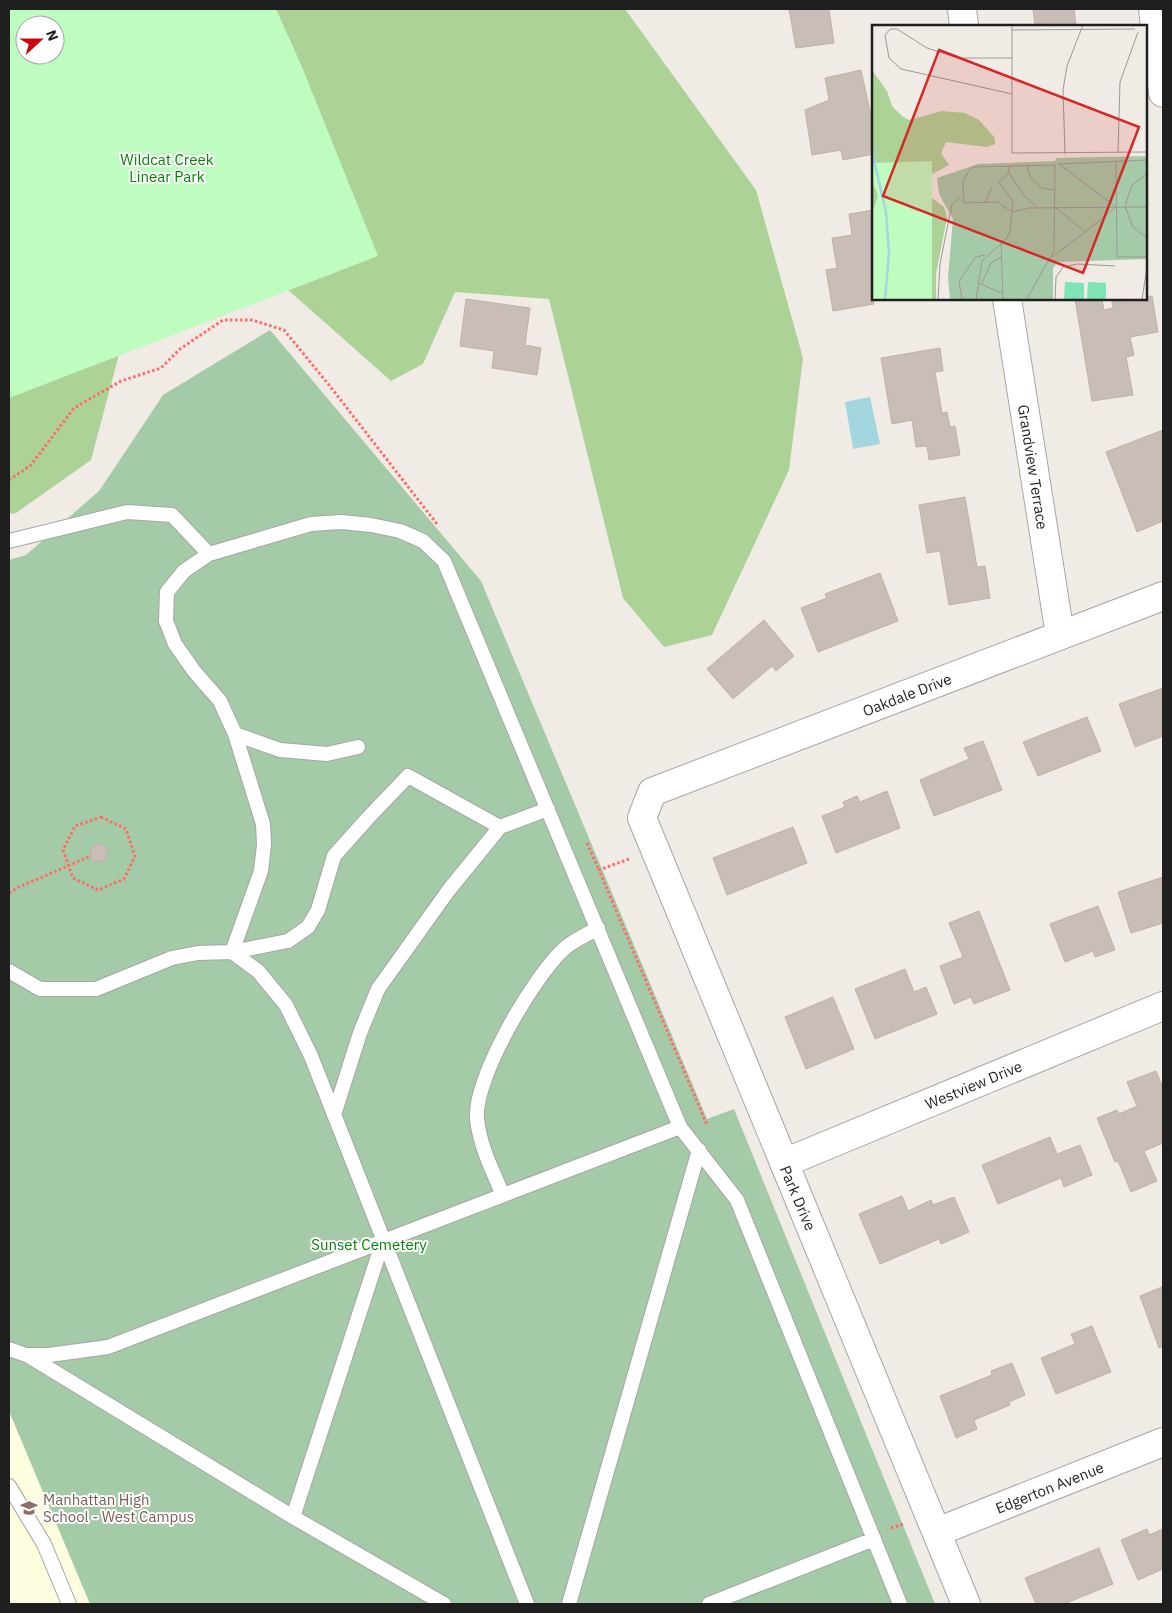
<svg xmlns="http://www.w3.org/2000/svg" width="1172" height="1613" viewBox="0 0 1172 1613" font-family="'IBM Plex Sans',sans-serif">
<style>
.education{fill:#fffddf}
.forest{fill:#acd297;fill-rule:evenodd}
.cemetery{fill:#a4caa7}
.park{fill:#bffcc0;fill-rule:evenodd}
.water{fill:#a2d7e0}
.building{fill:#c8bdb7;stroke:#c3b0a6}
.lines{fill:none;stroke-linecap:round;stroke-linejoin:round}
.lane-casing{stroke:#a6a6a6;stroke-width:16}
.street-casing{stroke:#a6a6a6;stroke-width:30}
.path{stroke:#ff6b67;stroke-width:3;stroke-dasharray:2.5 2.5;stroke-linecap:butt}
.lane{stroke:#fff;stroke-width:14}
.street{stroke:#fff;stroke-width:28}
.labels{text-anchor:middle;dominant-baseline:central;stroke-width:4;stroke-linejoin:round;paint-order:stroke}
.park-label{font-size:15px;fill:#068407;stroke:#fff}
.street-label{font-size:15px;fill:#1f1f1f;stroke:#fff}
.education-label{font-size:15px;fill:#785e54;stroke:#fff;text-anchor:start}
.inset-river{fill:none;stroke:#a2d7e0;stroke-width:2.5}
.inset-road{fill:none;stroke:#9c9995;stroke-width:1}
.view{fill:#d62828;fill-opacity:0.15;stroke:#d62828;stroke-width:2.5}
.inset-edge{fill:none;stroke:#1f1f1f;stroke-width:2.5}
</style>
<rect width="100%" height="100%" fill="#f0ebe4"/>
<!-- education -->
<path class="education" d="M 9,1411 L 90,1604 L 9,1604 Z"/>
<!-- forest -->
<path class="forest" d="M 9,9 L 625,9 L 756,190 L 803,358 L 789,470 L 712,635 L 664,647 L 623,598 L 549,299 L 455,292 L 423,364 L 391,381 L 243,250 L 130,313 L 91,460 L 16,513 L 9,514 ZM 25,25 L 55,25 L 55,55 L 25,55 Z"/>
<!-- cemetery -->
<path class="cemetery" d="M 270,330 L 481,581 L 707,1119 L 734,1109 L 935,1604 L 90,1604 L 9,1411 L 9,560 L 26,555 L 99,491 L 163,395 Z"/>
<!-- park -->
<path class="park" d="M 9,9 L 276,9 L 302,67 L 378,256 L 9,398 ZM 25,25 L 55,25 L 55,55 L 25,55 Z"/>
<!-- water -->
<path class="water" d="M 870,397 L 880,444 L 853,449 L 845,402 Z"/>
<!-- building -->
<path class="building" d="M 789,9 L 829,9 L 834,43 L 796,48 Z
M 1033,9 L 1074,9 L 1076,26 L 1035,26 Z
M 861,70 L 872,120 L 873,120 L 873,154 L 843,160 L 841,150 L 812,155 L 805,110 L 829,100 L 825,78 Z
M 873,210 L 873,282 L 870,283 L 874,304 L 833,311 L 826,270 L 837,268 L 832,238 L 852,235 L 849,214 Z
M 1152,296 L 1158,332 L 1130,337 L 1134,355 L 1126,357 L 1133,395 L 1092,401 L 1075,299 L 1105,299 L 1102,300 L 1104,310 L 1113,308 L 1112,302 L 1135,299 L 1146,299 L 1146,297 Z
M 466,299 L 530,308 L 525,345 L 541,348 L 537,375 L 492,368 L 494,351 L 460,346 Z
M 940,348 L 943,371 L 935,372 L 942,413 L 947,412 L 950,427 L 955,426 L 960,455 L 929,460 L 927,446 L 916,447 L 912,420 L 892,424 L 881,358 Z
M 1163,430 L 1163,521 L 1137,532 L 1106,452 Z
M 965,497 L 977,567 L 985,566 L 990,598 L 949,605 L 940,551 L 927,553 L 919,505 Z
M 880,573 L 898,621 L 818,652 L 801,608 L 827,598 L 825,594 Z
M 764,620 L 794,656 L 776,671 L 772,666 L 733,699 L 707,669 Z
M 1163,688 L 1163,736 L 1135,747 L 1119,704 Z
M 1087,717 L 1101,751 L 1038,776 L 1023,742 Z
M 983,741 L 1002,790 L 934,816 L 920,780 L 969,759 L 964,748 Z
M 887,791 L 900,828 L 836,853 L 822,816 L 845,807 L 843,802 L 857,796 L 860,802 Z
M 793,827 L 807,863 L 727,895 L 713,858 Z
M90 853a9 9 0 1 1 18 0a9 9 0 1 1-18 0Z
M 1163,877 L 1163,923 L 1131,933 L 1118,892 Z
M 1098,906 L 1115,950 L 1095,957 L 1093,951 L 1065,962 L 1050,924 Z
M 979,911 L 1010,990 L 974,1004 L 971,997 L 954,1004 L 940,966 L 963,957 L 949,923 Z
M 905,969 L 914,992 L 926,987 L 937,1014 L 875,1039 L 855,989 Z
M 833,997 L 854,1049 L 806,1069 L 785,1017 Z
M 1156,1071 L 1163,1088 L 1163,1143 L 1144,1151 L 1157,1181 L 1131,1192 L 1118,1161 L 1115,1162 L 1097,1118 L 1117,1110 L 1119,1114 L 1137,1106 L 1127,1082 Z
M 1050,1137 L 1057,1154 L 1080,1145 L 1092,1175 L 1064,1187 L 1061,1178 L 998,1204 L 982,1165 Z
M 902,1196 L 908,1211 L 931,1200 L 933,1205 L 954,1197 L 969,1232 L 941,1244 L 939,1239 L 880,1264 L 859,1214 Z
M 1162,1287 L 1163,1346 L 1159,1348 L 1140,1296 Z
M 1092,1326 L 1111,1372 L 1056,1394 L 1041,1358 L 1075,1344 L 1071,1334 Z
M 1012,1363 L 1025,1395 L 1009,1402 L 1010,1405 L 974,1420 L 977,1429 L 956,1438 L 940,1396 L 992,1375 L 991,1371 Z
M 1147,1529 L 1149,1535 L 1163,1529 L 1163,1569 L 1138,1580 L 1121,1540 Z
M 1099,1548 L 1113,1584 L 1064,1604 L 1036,1604 L 1025,1578 Z"/>
<g class="lines">
<!-- lane casing -->
<g class="lane-casing">
<path id="lane" d="M 9,541 L 127,512 L 172,515 L 209,554
M 235,734 L 280,750 L 327,754 L 358,747
M 232,952 L 258,971 L 286,1005 L 311,1056 L 527,1604
M 9,971 L 40,989 L 96,989 L 172,958 L 198,953 L 232,952 L 288,941 L 308,927 L 318,910 L 334,856 L 367,819 L 408,776 L 500,827 L 548,809
M 334,1115 L 360,1033 L 378,989 L 448,891 L 500,827
M 680,1127 L 737,1200 L 900,1604
M 503,1195 C 492,1170 480,1146 477,1119 C 473,1079 535,974 565,948 C 574,940 587,935 598,928
M 383,1241 L 293,1517 L 444,1604
M 9,1349 L 26,1355 L 49,1355 L 108,1347 L 680,1127 L 444,561 L 423,541 L 400,531 L 371,525 L 341,522 L 311,524 L 209,554 L 184,571 L 167,592 L 166,621 L 175,644 L 194,671 L 220,701 L 235,734 L 263,824 L 264,845 L 261,871 L 232,952
M 27,1355 L 293,1517
M 9,1486 L 44,1544 L 69,1604
M 569,1604 L 699,1150
M 709,1604 L 874,1539"/>
</g>
<!-- street casing -->
<g class="street-casing">
<g id="street">
<path d="M 962,9 L 964,26"/>
<path d="M 1153,9 L 1163,93"/>
<path id="s1" d="M 1007,299 L 1060,635"/>
<path id="s2" d="M 784,1163 L 1163,1006"/>
<path id="s3" d="M 937,1532 L 1163,1442"/>
<path id="s4" d="M 966,1604 L 642,818 L 652,792 L 1163,596"/>
</g>
</g>
<!-- path -->
<path class="path" d="M 9,480 L 31,465 L 74,408 L 121,381 L 161,368 L 180,349 L 223,320 L 252,320 L 284,330 L 329,385 L 437,524
M 101,817 L 126,829 L 135,856 L 124,879 L 98,890 L 73,878 L 63,850 L 75,826 Z
M 587,843 L 599,870
M 629,859 L 599,870 L 707,1125
M 9,893 L 19,887 L 91,856
M 891,1528 L 904,1524"/>
<!-- lane -->
<use href="#lane" class="lane"/>
<!-- street -->
<use href="#street" class="street"/>
</g>
<!-- icons -->
<defs>
<g id="school-bare" transform="scale(1.35)"><path d="M0-5L7-2L0 1L-7-2ZM-4 1L0 2.5L4 1V4Q0 6-4 4Z" fill="#8d6e63" stroke="#fff" stroke-width="2.5" paint-order="stroke"/></g>
</defs>
<g fill-rule="evenodd">
<use href="#school-bare" x="29" y="1508"/>
</g>
<g class="labels">
<!-- park labels -->
<g class="park-label">
<text x="167" y="159">Wildcat Creek<tspan x="167" dy="17">Linear Park</tspan></text>
<text x="369" y="1244">Sunset Cemetery</text>
</g>
<!-- street labels -->
<g class="street-label">
<text stroke="none"><textPath href="#s1" startOffset="170">Grandview Terrace</textPath></text>
<text stroke="none"><textPath href="#s4" startOffset="1151">Oakdale Drive</textPath></text>
<text stroke="none"><textPath href="#s2" startOffset="205">Westview Drive</textPath></text>
<text transform="translate(798 1198) rotate(67)">Park Drive</text>
<text stroke="none"><textPath href="#s3" startOffset="121">Edgerton Avenue</textPath></text>
</g>
<!-- education labels -->
<g class="education-label">
<text x="43" y="1499">Manhattan High<tspan x="43" dy="17">School - West Campus</tspan></text>
</g>
</g>
<!-- overview -->
<g transform="translate(872 25)">
<rect width="275" height="275" fill="#f0ebe4"/>
<path d="M 0,45 L 15,66 L 20,81 L 30,91 L 37,95 L 70,86 L 93,88 L 107,95 L 123,113 L 123,119 L 115,122 L 74,117 L 69,128 L 77,140 L 53,153 L 56,170 L 72,182 L 75,193 L 64,249 L 64,275 L 0,275 Z" fill="#acd297"/>
<path d="M 275,131 L 275,234 L 186,237 L 181,243 L 181,275 L 78,275 L 76,253 L 81,194 L 67,169 L 65,153 L 106,139 L 183,136 L 184,133 Z" fill="#a4caa7"/>
<path d="M 60,136 L 60,275 L 0,275 L 0,189 L 6,170 L 0,156 L 0,138 Z" fill="#bffcc0"/>
<path d="M 193,257 L 212,258 L 212,275 L 192,275 ZM 216,257 L 234,258 L 234,275 L 215,275 Z" fill="#7ee3b5"/>
<path class="inset-river" d="M 0,127 L 14,187 L 17,228 L 13,275"/>
<path class="inset-road" d="M 140,0 L 140,128 L 275,127M 140,5 L 263,4M 140,69 L 29,44 L 17,33 L 13,10 L 18,4 L 25,4 L 55,23 L 86,33 L 140,33M 246,128 L 248,57 L 266,7M 193,129 L 191,65 L 195,41 L 211,0M 244,136 L 245,232 L 275,232M 186,139 L 275,135M 155,141 L 158,151 L 169,163 L 183,165M 137,148 L 152,171 L 165,182M 275,149 L 260,160 L 253,181 L 261,202 L 275,213M 113,177 L 120,162M 183,182 L 213,207 L 244,182 L 187,139M 140,187 L 126,177 L 92,178 L 91,157 L 96,147 L 101,142 L 183,140 L 182,226 L 154,275M 140,187 L 157,183 L 275,182M 129,218 L 131,275M 180,232 L 213,207M 106,258 L 130,268M 109,260 L 119,238 L 129,232M 66,275 L 68,239 L 80,179 L 89,171M 90,275 L 87,256 L 104,232 L 113,230M 104,275 L 110,236 L 135,213 L 138,206 L 141,177 L 127,157 L 137,148 L 137,141M 183,275 L 184,252 L 191,242 L 205,239 L 243,241M 270,275 L 274,248"/>
<path class="view" d="M 67,25 L 267,102 L 211,248 L 11,171 Z"/>
<rect width="275" height="275" class="inset-edge"/>
</g>
<!-- border -->
<rect width="1172" height="1613" fill="none" stroke="#1f1f1f" stroke-width="20"/>
<!-- north arrow -->
<g transform="translate(40 40) rotate(69)"><circle r="24" fill="#ffffff" stroke="#a5a5a5"/>
<path d="M0-4L9 19L0 12L-9 19Z" fill="#ce000f"/>
<text y="-8" font-size="14" font-weight="bold" text-anchor="middle" fill="#1f1f1f">N</text>
</g>
</svg>
